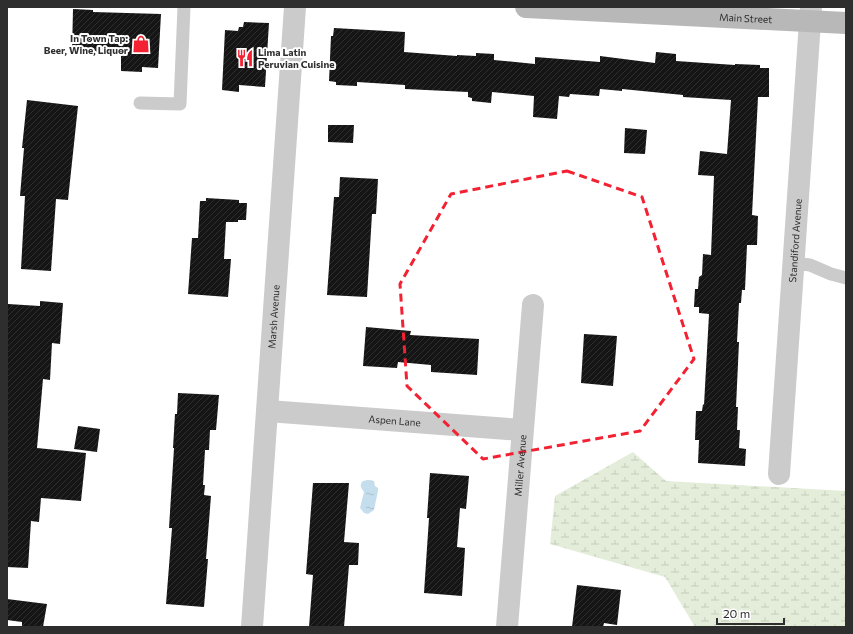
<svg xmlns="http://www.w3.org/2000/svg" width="853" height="634" viewBox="0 0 853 634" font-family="Commissioner,sans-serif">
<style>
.wetland{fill:url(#wetland-marsh)}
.water{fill:url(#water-ripples)}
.building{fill:url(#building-hatch)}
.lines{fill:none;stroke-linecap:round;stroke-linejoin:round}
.service{stroke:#cbcbcb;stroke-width:13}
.minor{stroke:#cbcbcb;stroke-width:22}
.secondary{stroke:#b8b8b8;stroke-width:22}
.marked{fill:none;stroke:#f32233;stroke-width:3;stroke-dasharray:8 5;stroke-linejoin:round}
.labels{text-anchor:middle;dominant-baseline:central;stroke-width:4;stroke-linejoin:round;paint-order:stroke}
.street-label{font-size:10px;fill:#2e2e2e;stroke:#fff}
.poi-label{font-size:10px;font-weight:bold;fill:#2e2e2e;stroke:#fff;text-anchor:end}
</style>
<defs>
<pattern id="wetland-marsh" width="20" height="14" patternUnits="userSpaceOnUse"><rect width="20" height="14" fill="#e4edda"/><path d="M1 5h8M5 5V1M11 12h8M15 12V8" fill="none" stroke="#c4ccbb"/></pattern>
<pattern id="water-ripples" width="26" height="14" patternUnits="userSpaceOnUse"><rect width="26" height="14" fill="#c5deee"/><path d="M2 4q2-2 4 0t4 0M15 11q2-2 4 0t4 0" fill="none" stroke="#aabfcc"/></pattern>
<pattern id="building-hatch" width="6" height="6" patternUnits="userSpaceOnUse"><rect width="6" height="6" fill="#151515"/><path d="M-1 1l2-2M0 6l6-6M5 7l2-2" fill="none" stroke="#2f2f2f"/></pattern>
</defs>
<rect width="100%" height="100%" fill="#fff"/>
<!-- wetland -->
<path class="wetland" d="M 633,452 L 666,481 L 846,491 L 846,627 L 695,627 L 665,577 L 550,544 L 555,496 Z"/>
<!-- water -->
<path class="water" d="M 368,480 L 374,481 L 375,486 L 378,488 L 378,491 L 374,510 L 368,514 L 364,513 L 360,508 L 364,492 C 361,488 359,485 363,481 Z"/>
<!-- building -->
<path class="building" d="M 73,9 L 93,10 L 93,12 L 161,14 L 158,68 L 142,67 L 142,72 L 121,71 L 121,54 L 72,52 Z
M 244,22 L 269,23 L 265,87 L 239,85 L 239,92 L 222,90 L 225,30 L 238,31 L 239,27 L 243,27 Z
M 334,28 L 405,32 L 404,52 L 457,56 L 457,55 L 476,56 L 476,53 L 494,54 L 494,60 L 535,64 L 535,57 L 600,62 L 600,56 L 655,63 L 656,52 L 676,54 L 676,61 L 735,65 L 735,64 L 760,65 L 760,68 L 769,68 L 769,97 L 758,97 L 752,215 L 758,216 L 757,245 L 747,245 L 745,290 L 742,290 L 741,303 L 739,303 L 737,342 L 739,342 L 736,407 L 738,407 L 737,430 L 740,430 L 739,448 L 746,449 L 745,466 L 698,463 L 699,440 L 695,440 L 696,411 L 702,411 L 703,404 L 704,405 L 709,314 L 699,313 L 699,307 L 694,307 L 695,289 L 698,289 L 699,277 L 702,275 L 703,254 L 711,255 L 714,176 L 698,175 L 700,151 L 727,154 L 731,100 L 683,97 L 683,95 L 622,89 L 622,91 L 600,89 L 599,96 L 570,94 L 569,97 L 559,96 L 557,119 L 533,117 L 534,96 L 492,92 L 491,103 L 472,101 L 472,98 L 468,97 L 468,92 L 405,89 L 405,85 L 357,82 L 357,86 L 336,85 L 336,82 L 329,81 L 331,36 L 333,36 Z
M 27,100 L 78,106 L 68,200 L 56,199 L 51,271 L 21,269 L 25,196 L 20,196 L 24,148 L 22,148 Z
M 328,125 L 354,125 L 353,143 L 328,142 Z
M 625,128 L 647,130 L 645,154 L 624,153 Z
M 340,177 L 378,179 L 376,214 L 372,214 L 367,297 L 327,295 L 334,197 L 339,197 Z
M 206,198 L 239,200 L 239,203 L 247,203 L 246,220 L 238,220 L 238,222 L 226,222 L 224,259 L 231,259 L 228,297 L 188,294 L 192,238 L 198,238 L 200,201 L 206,201 Z
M 40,301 L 63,303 L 60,344 L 52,343 L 50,380 L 43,379 L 37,448 L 86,453 L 81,501 L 41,498 L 39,522 L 31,521 L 28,568 L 7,567 L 7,326 L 8,304 L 40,306 Z
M 366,327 L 411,331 L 410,335 L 479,339 L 477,375 L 431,372 L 431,365 L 398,362 L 397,368 L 363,366 Z
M 584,334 L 617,336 L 613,386 L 581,383 Z
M 178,393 L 219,395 L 216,430 L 210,430 L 209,450 L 205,450 L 203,485 L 205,485 L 204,495 L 211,496 L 206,559 L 208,559 L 204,607 L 166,604 L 172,528 L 169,528 L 174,448 L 173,448 L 175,414 L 177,414 Z
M 78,426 L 100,429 L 97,452 L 74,449 Z
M 430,473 L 469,476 L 466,509 L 460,508 L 457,547 L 465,548 L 462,596 L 424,593 L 429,518 L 427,518 Z
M 313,483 L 349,483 L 344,542 L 359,543 L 358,565 L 349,565 L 344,627 L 309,627 L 313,575 L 306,574 Z
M 577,585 L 621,590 L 617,625 L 604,623 L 603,627 L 572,627 Z
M 7,599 L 47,604 L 43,627 L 22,627 L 22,622 L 7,620 Z"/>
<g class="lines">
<!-- service -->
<path class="service" d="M 140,103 L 180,104 L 184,7
M 793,263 L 810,265 L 831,274 L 846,278"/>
<!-- minor -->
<g class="minor">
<path id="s1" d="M 268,411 L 522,430"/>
<path id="s2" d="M 779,474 L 811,7"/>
<path id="s3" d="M 252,627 L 295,7"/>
<path id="s4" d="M 507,627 L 533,305"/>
</g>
<!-- secondary -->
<path class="secondary" id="s5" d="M 526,7 L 846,23"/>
</g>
<!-- marked area -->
<path class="marked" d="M 567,171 L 642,197 L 694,359 L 640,431 L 483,459 L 407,386 L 400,284 L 451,194 Z"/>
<!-- icons -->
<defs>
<g id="shop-bare" transform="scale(1.38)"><path d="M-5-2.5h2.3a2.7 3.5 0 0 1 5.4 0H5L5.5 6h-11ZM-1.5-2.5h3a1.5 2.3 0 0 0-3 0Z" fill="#f32233" stroke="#fff" stroke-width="2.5" paint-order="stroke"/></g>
<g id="restaurant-bare" transform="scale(1.38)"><path d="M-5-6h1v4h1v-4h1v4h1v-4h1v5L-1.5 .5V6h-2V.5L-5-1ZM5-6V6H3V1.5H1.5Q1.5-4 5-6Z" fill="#f32233" stroke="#fff" stroke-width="2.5" paint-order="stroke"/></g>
</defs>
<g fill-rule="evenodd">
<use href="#shop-bare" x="141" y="44"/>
<use href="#restaurant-bare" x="245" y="58"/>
</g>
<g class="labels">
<!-- street labels -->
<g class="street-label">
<text stroke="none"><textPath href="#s5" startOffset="220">Main Street</textPath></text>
<text stroke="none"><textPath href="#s2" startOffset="234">Standiford Avenue</textPath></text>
<text stroke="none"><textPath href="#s3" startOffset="311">Marsh Avenue</textPath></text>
<text stroke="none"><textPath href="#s1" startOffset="127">Aspen Lane</textPath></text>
<text stroke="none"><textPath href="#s4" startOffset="162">Miller Avenue</textPath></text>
</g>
<!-- poi labels -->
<g class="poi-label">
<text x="128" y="38">In Town Tap:<tspan x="128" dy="12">Beer, Wine, Liquor</tspan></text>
<text x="258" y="52" text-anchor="start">Lima Latin<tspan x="258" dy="12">Peruvian Cuisine</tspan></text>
</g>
</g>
<!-- border -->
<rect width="853" height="634" fill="none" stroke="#2e2e2e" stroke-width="16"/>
<!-- scale -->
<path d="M717 618v6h67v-6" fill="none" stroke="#2e2e2e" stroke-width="2"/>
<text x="723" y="618" font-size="12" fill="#2e2e2e" stroke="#ffffff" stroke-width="3" paint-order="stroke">20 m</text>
</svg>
